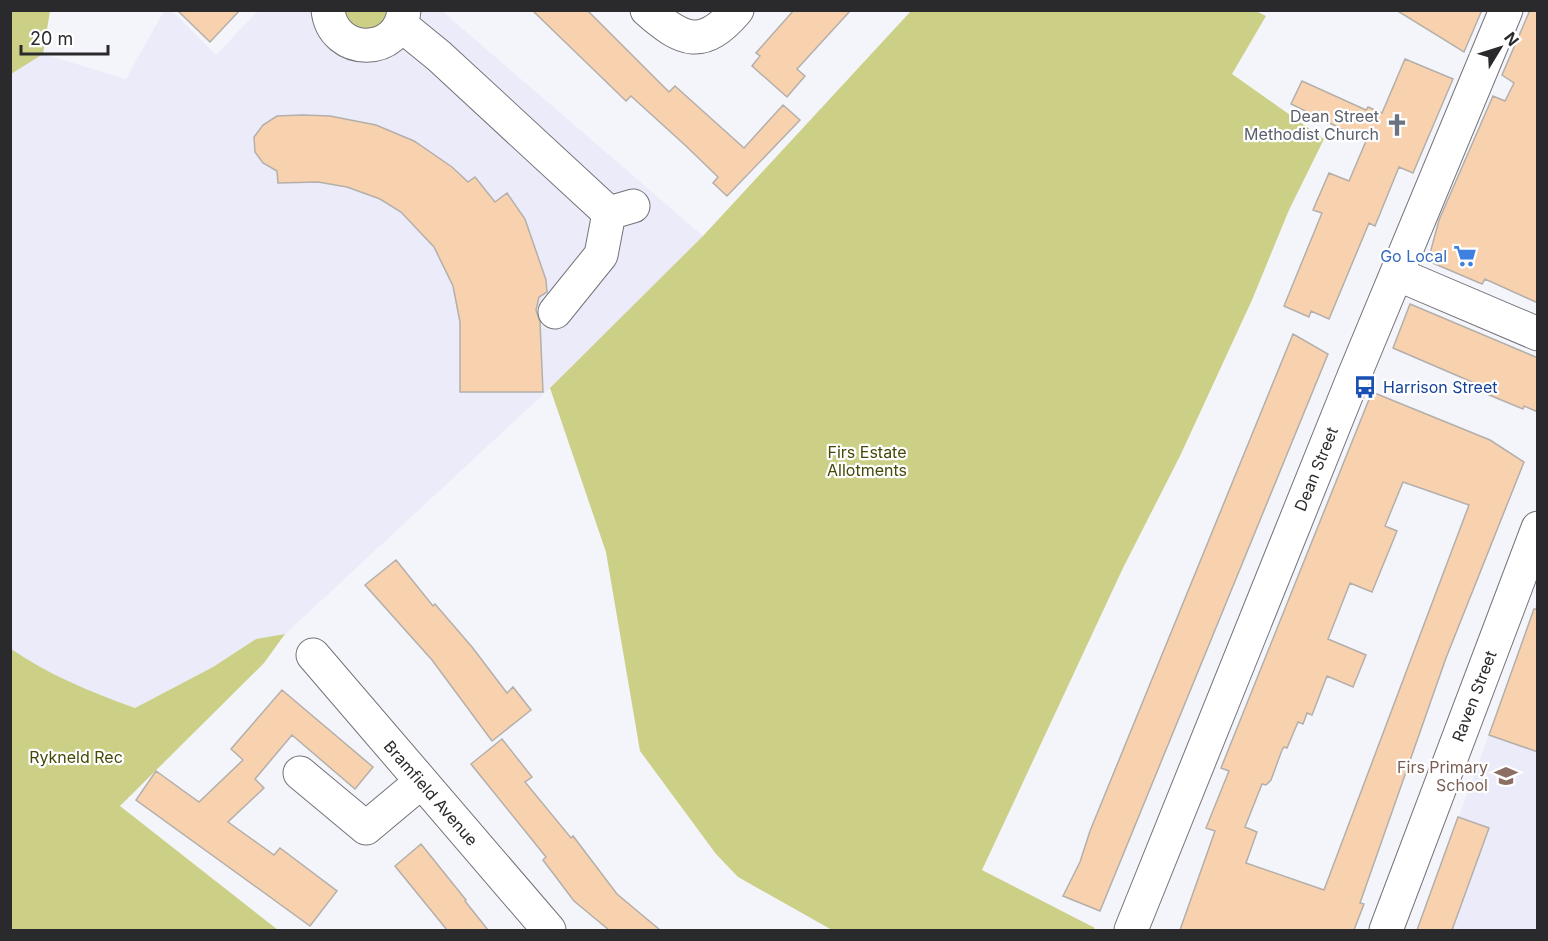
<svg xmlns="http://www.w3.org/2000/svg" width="1548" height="941" viewBox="0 0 1548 941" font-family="Inter,sans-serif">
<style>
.built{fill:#ebebfa}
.green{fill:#cbd086}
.building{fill:#f8d2ae;stroke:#b4afaa;stroke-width:1.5;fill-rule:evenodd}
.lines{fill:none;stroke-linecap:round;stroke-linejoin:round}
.minor-casing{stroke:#737379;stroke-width:35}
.minor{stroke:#fff;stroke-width:33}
.labels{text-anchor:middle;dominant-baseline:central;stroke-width:4.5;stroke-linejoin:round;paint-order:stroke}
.worship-label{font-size:16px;fill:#5b616d;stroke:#fff;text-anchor:end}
.shop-label{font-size:16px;fill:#366cbe;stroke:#fff;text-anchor:end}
.transit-label{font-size:16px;fill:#164399;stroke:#fff;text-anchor:start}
.park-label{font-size:16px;fill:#474906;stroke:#fff}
.street-label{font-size:16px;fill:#2a2a2d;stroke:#fff}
.education-label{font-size:16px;fill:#785e54;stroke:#fff;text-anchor:end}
</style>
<rect width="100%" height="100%" fill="#f4f4fb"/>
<!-- built -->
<path class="built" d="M 164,11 L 172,11 L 216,55 L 258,11 L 442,11 L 703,236 L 550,388 L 285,634 L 256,639 L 213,667 L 135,708 L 85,690 L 34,665 L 11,649 L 10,74 L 43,54 L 126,79 Z
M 1537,601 L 1537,930 L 1417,930 L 1489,735 Z"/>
<!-- green -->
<path class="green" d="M 10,11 L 50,11 L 43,54 L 11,74 Z
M 341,11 L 391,11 L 388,21 L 359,34 Z
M 911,11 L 1256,11 L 1266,16 L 1232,74 L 1324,139 L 1289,210 L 1252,300 L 1180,456 L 1123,568 L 982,870 L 1095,928 L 1093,930 L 832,930 L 738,877 L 716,854 L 640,751 L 606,552 L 550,388 L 703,236 Z
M 285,634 L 264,663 L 120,806 L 278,930 L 11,930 L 11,649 C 49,675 91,692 135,708 L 213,667 L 256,639 Z"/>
<!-- building -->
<path class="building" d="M 177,10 L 240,10 L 210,42 Z
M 532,10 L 587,10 L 669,92 L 675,86 L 744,148 L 783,105 L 800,120 L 727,196 L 713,183 L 718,177 L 686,146 L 631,96 L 626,101 Z
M 794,10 L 851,10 L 797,69 L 805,76 L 787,97 L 752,66 L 760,56 L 756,53 Z
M 1396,10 L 1482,10 L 1464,52 Z
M 1530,10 L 1538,10 L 1538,303 L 1485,279 L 1482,284 L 1428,261 L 1439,220 L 1493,96 L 1505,101 L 1514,83 L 1502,75 Z
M 1405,59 L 1453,79 L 1413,173 L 1399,167 L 1375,226 L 1369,223 L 1329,319 L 1311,311 L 1309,317 L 1284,306 L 1322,213 L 1313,210 L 1329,173 L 1349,181 L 1366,141 L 1291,104 L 1302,81 L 1366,110 L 1368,107 L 1382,113 Z
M 303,115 L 330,116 L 376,125 L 414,141 L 452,167 L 468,182 L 475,177 L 495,202 L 507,193 L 525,219 L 546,280 L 547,292 L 539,297 L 536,310 L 540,322 L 543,392 L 460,392 L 460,322 L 453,286 L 434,247 L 401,212 L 380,199 L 347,187 L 318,182 L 278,183 L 277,171 L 263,163 L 255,152 L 254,137 L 263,125 L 277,116 Z
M 1410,304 L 1538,358 L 1538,412 L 1524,406 L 1523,409 L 1477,390 L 1479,385 L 1393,348 Z
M 1293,334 L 1328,354 L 1100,911 L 1063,896 L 1080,862 L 1090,831 Z
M 1372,392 L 1490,440 L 1524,462 L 1446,658 L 1360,903 L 1364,904 L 1354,930 L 1180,930 L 1215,831 L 1206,828 L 1229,771 L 1221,768 ZM 1403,482 L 1469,505 L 1324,890 L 1246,863 L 1257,832 L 1245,827 L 1262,784 L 1266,785 L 1271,780 L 1282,750 L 1284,747 L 1287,748 L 1298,722 L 1303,724 L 1307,713 L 1312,715 L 1327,676 L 1353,687 L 1366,655 L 1328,639 L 1350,583 L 1372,592 L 1397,531 L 1385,526 Z
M 396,560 L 433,606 L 435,604 L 472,647 L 507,693 L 513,687 L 531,710 L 492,741 L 432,660 L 365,585 Z
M 1534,609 L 1538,609 L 1538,752 L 1489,735 Z
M 282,690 L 373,767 L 355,789 L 292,735 L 255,779 L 264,788 L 228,822 L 274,855 L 280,848 L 337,891 L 310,926 L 136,800 L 156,771 L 199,802 L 243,760 L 231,749 Z
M 502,739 L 532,777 L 525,782 L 571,838 L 573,836 L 617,894 L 660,930 L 609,930 L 574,901 L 543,860 L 546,857 L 471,764 Z
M 1458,817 L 1489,828 L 1452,930 L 1417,930 Z
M 421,844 L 466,900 L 465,901 L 488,930 L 447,930 L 395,866 Z"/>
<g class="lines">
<!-- minor casing -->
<g class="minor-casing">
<path id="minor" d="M 328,10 C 333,57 400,57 404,10
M 647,10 C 683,42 703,50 737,10
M 401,25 L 439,56 L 609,213 L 633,206
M 1397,274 L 1538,334
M 555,312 L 601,255 L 609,213
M 313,655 L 549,930
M 300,773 L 366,828 L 421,782
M 1131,930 L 1354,376 L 1506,10
M 1386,930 L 1538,528"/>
</g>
<!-- minor -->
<use href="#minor" class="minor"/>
</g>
<!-- icons -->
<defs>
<g id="church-bare" transform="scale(1.8)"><path d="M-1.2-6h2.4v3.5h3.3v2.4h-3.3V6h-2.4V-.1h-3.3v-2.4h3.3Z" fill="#6b7280" stroke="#fff" stroke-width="2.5" paint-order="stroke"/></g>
<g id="supermarket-bare" transform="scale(1.8)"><path d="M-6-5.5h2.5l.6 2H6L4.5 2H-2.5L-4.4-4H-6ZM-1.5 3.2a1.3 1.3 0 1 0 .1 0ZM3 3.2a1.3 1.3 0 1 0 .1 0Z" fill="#3f7fe0" stroke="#fff" stroke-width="2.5" paint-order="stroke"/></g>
<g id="bus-bare" transform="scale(1.8)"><path d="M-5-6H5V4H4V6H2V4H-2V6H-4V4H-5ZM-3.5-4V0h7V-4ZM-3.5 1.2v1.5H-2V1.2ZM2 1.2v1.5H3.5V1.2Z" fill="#1a4fb4" stroke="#fff" stroke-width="2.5" paint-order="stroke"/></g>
<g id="school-bare" transform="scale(1.8)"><path d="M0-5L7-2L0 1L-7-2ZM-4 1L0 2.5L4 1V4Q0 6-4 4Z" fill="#8d6e63" stroke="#fff" stroke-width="2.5" paint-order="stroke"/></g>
</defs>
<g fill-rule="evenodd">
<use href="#church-bare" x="1397" y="125"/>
<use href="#supermarket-bare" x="1465" y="256"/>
<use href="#bus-bare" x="1365" y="387"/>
<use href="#school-bare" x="1506" y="776"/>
</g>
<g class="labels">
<!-- worship labels -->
<g class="worship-label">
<text x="1379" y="116">Dean Street<tspan x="1379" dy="18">Methodist Church</tspan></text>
</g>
<!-- shop labels -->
<g class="shop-label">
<text x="1447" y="256">Go Local</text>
</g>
<!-- transit labels -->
<g class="transit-label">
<text x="1383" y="387">Harrison Street</text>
</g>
<!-- park labels -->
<g class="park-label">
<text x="867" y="452">Firs Estate<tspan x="867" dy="18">Allotments</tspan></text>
<text x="76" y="757">Rykneld Rec</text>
</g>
<!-- street labels -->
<g class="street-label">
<text transform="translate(1316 469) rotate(-68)">Dean Street</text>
<text transform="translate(1474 696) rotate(-69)">Raven Street</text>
<text transform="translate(431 793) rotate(49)">Bramfield Avenue</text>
</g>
<!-- education labels -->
<g class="education-label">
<text x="1488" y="767">Firs Primary<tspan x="1488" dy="18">School</tspan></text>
</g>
</g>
<!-- border -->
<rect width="1548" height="941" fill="none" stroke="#2a2a2d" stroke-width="24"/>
<!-- north arrow -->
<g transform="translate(1500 48) rotate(52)" stroke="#ffffff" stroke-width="4.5" paint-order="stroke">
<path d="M0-4.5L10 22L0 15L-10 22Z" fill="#2a2a2d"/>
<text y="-9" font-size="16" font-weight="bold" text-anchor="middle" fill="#2a2a2d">N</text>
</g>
<!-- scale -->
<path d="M21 45v9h87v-9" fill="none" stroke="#2a2a2d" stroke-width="3"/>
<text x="30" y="45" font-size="18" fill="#2a2a2d" stroke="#ffffff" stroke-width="4.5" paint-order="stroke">20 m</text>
</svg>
